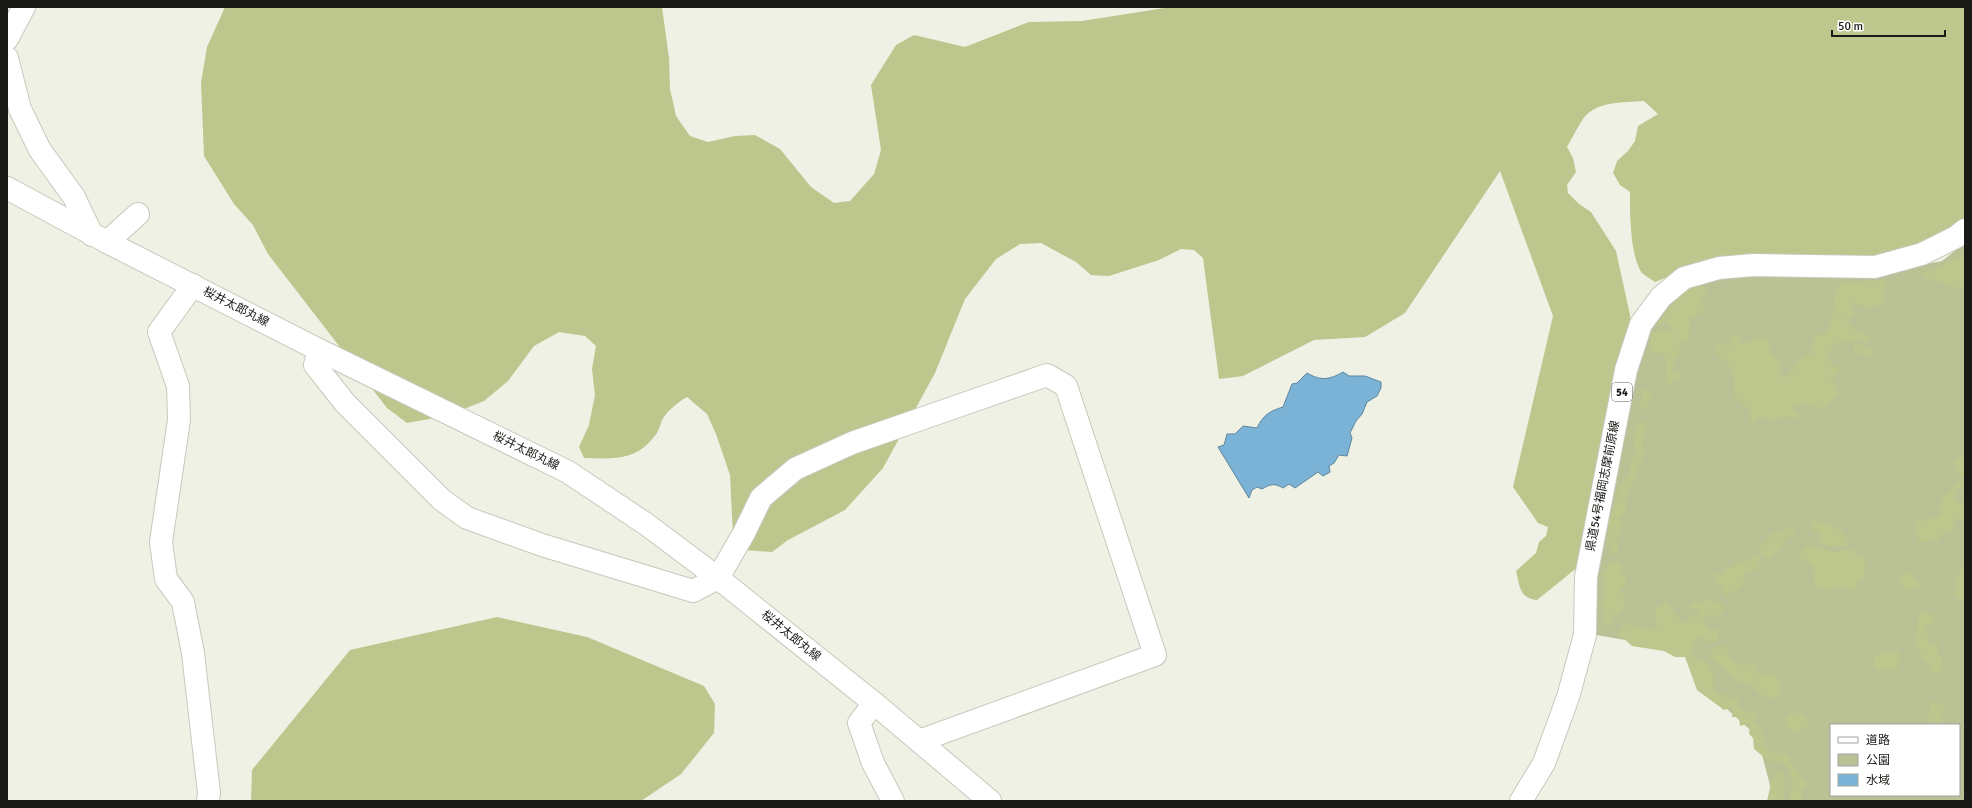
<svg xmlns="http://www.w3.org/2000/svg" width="1972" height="808" viewBox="0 0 1972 808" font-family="Signika,'Noto Sans JP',sans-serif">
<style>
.green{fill:#b9c195;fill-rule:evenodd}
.forest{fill:#bcc68d}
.water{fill:#7bb3d6;stroke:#5e859c}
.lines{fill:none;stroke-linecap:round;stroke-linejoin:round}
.minor-casing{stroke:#c6c9bc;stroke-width:24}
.major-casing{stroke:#c6c9bc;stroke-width:24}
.minor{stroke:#fff;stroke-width:22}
.major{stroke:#fff;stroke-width:22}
.labels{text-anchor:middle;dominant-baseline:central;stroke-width:4;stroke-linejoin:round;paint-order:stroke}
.shield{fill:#fff;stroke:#5e5f5b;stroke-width:1}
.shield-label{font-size:11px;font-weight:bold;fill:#191a15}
.street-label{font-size:12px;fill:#191a15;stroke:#fff}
</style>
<rect width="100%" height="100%" fill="#eef1e3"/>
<!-- green -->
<path class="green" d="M 1965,243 L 1965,801 L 1770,801 L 1771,789 L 1757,736 L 1700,685 L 1688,651 L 1591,634 L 1597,564 L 1640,346 L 1655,319 L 1679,292 L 1715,279 L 1745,276 L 1861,277 L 1942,261 ZM 1831,725 L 1959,725 L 1959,795 L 1831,795 Z"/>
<!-- forest -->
<path class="forest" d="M 225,7 L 662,7 L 669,58 L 670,89 L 676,116 L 690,136 L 708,142 L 735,136 L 755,135 L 780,149 L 811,187 L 834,203 L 850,201 L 874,174 L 881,150 L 871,85 L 896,45 L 914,35 L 965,47 L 1029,22 L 1082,21 L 1171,7 L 1965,7 L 1965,238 L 1854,260 L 1827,255 L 1682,266 L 1670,276 L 1655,282 C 1651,279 1645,276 1642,273 C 1630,256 1630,213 1630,192 L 1620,185 L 1613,173 L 1617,161 L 1628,151 L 1635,141 L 1638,126 L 1658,114 L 1644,101 C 1622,103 1594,100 1581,122 C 1576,130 1572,138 1567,147 L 1573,158 L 1576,172 L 1567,185 L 1568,193 L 1579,204 L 1591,212 L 1616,251 L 1630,315 L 1631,338 L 1594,554 L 1537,600 C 1519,598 1520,586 1516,571 L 1536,553 L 1539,542 L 1546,536 L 1548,527 L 1538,523 L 1513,487 L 1553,316 L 1500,171 L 1405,313 L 1365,337 L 1314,340 L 1243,376 L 1219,379 L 1203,258 L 1194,250 L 1181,249 L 1159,260 L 1109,276 L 1091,275 L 1076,262 L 1041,243 L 1020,244 L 996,259 L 965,299 L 935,373 L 883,468 L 845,510 L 788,540 L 772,552 L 744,550 L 733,535 L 730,475 L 716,434 L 707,414 L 687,397 C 677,403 667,411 662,420 C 660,426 658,433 654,437 C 635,461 612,459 584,458 L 579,447 L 589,425 L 595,395 L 592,369 L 596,346 L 585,336 L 559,332 L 534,346 L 508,381 L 484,401 L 446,416 L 407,423 L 387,408 L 268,254 L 253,225 L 234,204 L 204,156 L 201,83 L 207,47 Z
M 1965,253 L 1965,289 L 1955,288 L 1924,277 L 1923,272 L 1932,270 Z
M 1881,280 L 1890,281 L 1883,287 L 1886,301 L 1872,309 L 1852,303 L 1851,309 L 1855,317 L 1847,318 C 1849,330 1863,332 1871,339 L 1866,342 L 1859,340 L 1853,343 C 1842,338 1835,344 1828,353 L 1831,363 L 1839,368 L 1838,374 L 1831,376 L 1840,393 L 1824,408 L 1802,404 L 1794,406 L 1796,412 L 1802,416 L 1796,418 L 1786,417 L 1770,421 L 1760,417 L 1753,424 L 1748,416 L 1752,411 L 1734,397 C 1735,379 1733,363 1716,354 L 1718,341 L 1729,348 L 1731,337 L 1738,334 L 1741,343 L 1750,342 L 1758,336 L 1769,340 C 1768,349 1771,354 1779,360 L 1779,368 L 1784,377 C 1798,368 1794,359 1813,353 L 1812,345 L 1816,336 L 1827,331 L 1835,310 L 1833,298 L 1842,282 Z
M 1689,284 L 1700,285 L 1708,289 L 1701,299 L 1705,302 L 1704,311 L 1689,319 L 1689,323 L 1691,328 L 1688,332 L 1690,337 L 1689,341 L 1683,342 L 1679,344 L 1681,353 L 1675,360 L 1672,369 L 1680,373 L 1680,379 L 1670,384 L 1665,381 L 1666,357 L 1662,353 L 1653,353 L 1648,347 L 1651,341 L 1651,334 L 1662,329 L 1673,331 L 1665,322 L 1659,325 L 1658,322 Z
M 1855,344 L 1862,344 L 1865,348 L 1870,348 L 1873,350 L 1873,354 L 1866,356 L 1853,351 Z
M 1648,389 L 1652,394 L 1650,399 L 1646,400 L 1649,404 L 1647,409 L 1642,410 L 1638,403 L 1642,398 L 1641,391 Z
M 1642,421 L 1650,426 L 1643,432 L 1644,437 L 1642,445 L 1645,449 L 1644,453 L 1640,456 L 1643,461 L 1641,464 L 1637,466 L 1640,470 L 1634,477 L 1636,480 L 1629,487 L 1630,491 L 1625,498 L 1628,502 C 1625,511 1627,514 1618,518 L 1622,522 L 1624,527 L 1619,531 L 1619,538 L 1614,541 L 1618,544 L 1618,552 L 1612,556 L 1610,549 L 1606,544 L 1609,529 L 1608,523 C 1613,514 1612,506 1618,497 L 1616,490 L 1629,475 L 1632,459 L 1636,454 L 1634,448 L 1635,427 Z
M 1965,456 L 1965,478 C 1956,476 1955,471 1954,462 L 1959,457 Z
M 1963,481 L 1963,490 L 1959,488 L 1954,498 L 1961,505 L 1965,504 L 1965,511 L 1962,512 L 1965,517 L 1961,519 L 1953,519 L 1955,523 L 1950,532 L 1944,533 L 1937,541 L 1930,537 L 1930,542 L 1919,542 L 1914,522 L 1934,518 L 1941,514 L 1940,506 L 1942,497 L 1950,492 L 1955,484 Z
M 1814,520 C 1829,525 1847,526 1848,545 L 1842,548 L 1838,545 L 1832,547 L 1822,544 L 1820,539 L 1820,531 L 1814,532 L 1810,526 Z
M 1787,528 L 1795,529 L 1794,534 C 1788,537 1781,542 1780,550 L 1776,551 L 1772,557 L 1764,558 L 1758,549 L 1767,540 L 1770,540 L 1770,535 L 1775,531 L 1782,532 Z
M 1821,546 C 1830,557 1840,550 1852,549 L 1857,554 L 1865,557 C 1866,563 1865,574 1863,580 L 1857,582 L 1858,587 L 1854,591 C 1850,590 1838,587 1835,587 L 1832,590 L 1819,589 L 1813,586 L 1815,571 L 1812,566 L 1798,556 L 1805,547 Z
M 1755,554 L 1761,560 L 1756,570 L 1746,572 L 1741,587 L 1727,596 L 1721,591 L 1722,585 L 1719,585 L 1714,580 L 1713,572 L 1725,575 L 1725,570 L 1729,567 L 1734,568 L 1733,564 L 1737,561 L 1745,563 L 1745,559 L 1751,560 Z
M 1617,561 L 1624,565 L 1622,572 L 1626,577 L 1626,587 L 1620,588 L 1620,592 L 1625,595 C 1625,607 1625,613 1612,616 L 1613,620 L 1607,624 L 1604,622 C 1602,611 1602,591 1605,582 L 1601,576 L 1609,563 Z
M 1960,570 L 1965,570 L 1965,607 L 1963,606 L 1965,601 L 1961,601 L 1954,595 L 1957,589 L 1955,583 Z
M 1905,573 L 1911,573 L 1916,581 L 1919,582 L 1922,588 L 1917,589 L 1913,585 L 1913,591 L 1907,591 L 1899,579 Z
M 1707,598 L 1724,606 L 1723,612 L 1718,612 L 1718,616 L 1709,615 L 1703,618 L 1708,629 L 1715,628 L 1719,632 L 1718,640 L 1710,643 L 1700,637 L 1691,650 L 1693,658 L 1698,660 L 1699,658 C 1713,665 1715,675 1713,689 L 1719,694 L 1722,692 L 1727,700 L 1730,700 L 1733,697 L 1739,700 L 1739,707 L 1749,714 L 1754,712 L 1757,717 L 1754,723 L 1760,726 L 1759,730 L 1763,732 L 1762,735 L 1766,740 L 1766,743 L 1763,744 L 1773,753 L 1783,753 L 1788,755 C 1790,761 1803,781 1809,784 L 1803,790 L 1802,801 L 1791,801 C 1788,794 1794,790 1793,783 C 1793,775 1788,768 1784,762 L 1769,761 L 1754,749 L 1753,738 L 1749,734 L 1750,723 L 1740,726 L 1739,717 L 1732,717 L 1732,707 L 1724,710 L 1697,690 L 1685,657 L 1675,657 L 1664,651 L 1632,646 L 1620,635 L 1620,631 L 1623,626 L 1629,624 L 1653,630 L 1657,626 L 1655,616 L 1656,608 L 1665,602 C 1674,608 1676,617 1685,624 L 1692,615 L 1697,616 L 1699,612 L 1691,607 L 1691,602 L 1696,603 Z
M 1919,612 L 1931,613 L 1936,622 L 1926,627 L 1925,632 L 1931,644 L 1938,643 L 1939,649 L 1938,654 C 1945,659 1942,663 1943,670 L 1936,674 L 1931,671 L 1929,664 L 1923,659 L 1915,644 Z
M 497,617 L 587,637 L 704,686 L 715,704 L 714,733 L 681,774 L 641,801 L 251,801 L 252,770 L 350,650 Z
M 1722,643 L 1726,644 L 1730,658 L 1737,665 L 1756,665 L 1757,671 L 1761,676 L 1767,672 C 1779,676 1785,685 1778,697 L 1770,698 L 1763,697 L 1752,686 L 1739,682 L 1712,659 L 1709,655 L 1713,653 L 1715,645 L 1724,648 Z
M 1890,651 L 1897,651 L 1901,656 L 1898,660 L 1898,669 L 1891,671 L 1874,668 L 1873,655 L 1878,655 Z
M 1931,700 L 1946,708 L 1939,723 L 1935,725 L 1927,718 Z
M 1798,712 L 1804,715 L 1809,722 L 1808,727 L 1802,728 L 1801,732 L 1797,734 L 1786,726 L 1786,717 Z
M 1781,771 L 1786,784 L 1783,791 L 1783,801 L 1767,801 L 1773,775 Z"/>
<!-- water -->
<path class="water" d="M 1343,372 L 1349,376 L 1365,376 L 1381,382 L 1381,388 L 1377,396 L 1367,402 L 1362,414 L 1356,421 L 1350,433 L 1352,438 L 1347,456 L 1339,455 L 1334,463 L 1329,466 L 1330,472 L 1323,476 L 1318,472 L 1295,488 L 1289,484 L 1283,488 C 1275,483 1270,484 1262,489 L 1257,487 L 1252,490 L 1249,498 L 1218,447 L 1224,445 L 1227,434 L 1235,434 L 1243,426 L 1257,428 C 1263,415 1270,411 1283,407 L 1292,384 L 1297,383 L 1307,373 C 1321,381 1329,380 1343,372 Z"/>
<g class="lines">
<!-- minor casing -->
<g class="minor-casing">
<path id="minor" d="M 7,39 L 24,7
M 7,58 L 20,109 L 40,150 L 74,197 L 92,235
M 107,242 L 138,214
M 193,285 L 159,332 L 178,386 L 179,420 L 161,542 L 166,579 L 183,602 L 193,653 L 209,793 L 208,801
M 319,350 L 315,365 L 345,403 L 442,500 L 467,518 L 542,545 L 693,591 L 718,578 L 744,533 L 761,498 L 795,469 L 852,443 L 1047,375 L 1066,386 L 1155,655 L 919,741
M 874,703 L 859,723 L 873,763 L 893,801"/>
</g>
<!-- major casing -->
<g class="major-casing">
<path id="major" d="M 7,188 L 107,242 L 319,350 L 568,472 L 646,524 L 718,578 L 874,703 L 990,801
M 1521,801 L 1544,763 L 1568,697 L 1585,635 L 1586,577 L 1626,370 L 1641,324 L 1661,297 L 1684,278 L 1719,268 L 1753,265 L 1875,267 L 1922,254 L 1956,237 L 1965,230"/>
</g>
<!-- minor -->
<use href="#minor" class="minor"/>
<!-- major -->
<use href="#major" class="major"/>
</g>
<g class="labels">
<!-- shield labels -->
<rect class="shield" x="1612" y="383" width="20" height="18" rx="3"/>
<g class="shield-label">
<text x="1622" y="392">54</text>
</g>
<!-- street labels -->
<g class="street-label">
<text transform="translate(236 307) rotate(27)">桜井太郎丸線</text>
<text transform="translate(526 451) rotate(26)">桜井太郎丸線</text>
<text transform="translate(1603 486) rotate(-79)">県道54号福岡志摩前原線</text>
<text transform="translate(791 636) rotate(39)">桜井太郎丸線</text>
</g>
</g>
<!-- border -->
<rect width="1972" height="808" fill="none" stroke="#191a15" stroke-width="16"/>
<!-- legend -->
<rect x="1830" y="724" width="130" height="72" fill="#ffffff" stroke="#a3a3a1"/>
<rect x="1838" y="737" width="20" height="6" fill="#ffffff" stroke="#a3a3a1"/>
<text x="1866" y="744" font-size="12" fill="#191a15">道路</text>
<rect x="1838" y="754" width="20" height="12" fill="#b9c195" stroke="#a3a3a1"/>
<text x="1866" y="764" font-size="12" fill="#191a15">公園</text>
<rect x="1838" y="774" width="20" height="12" fill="#7bb3d6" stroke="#a3a3a1"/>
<text x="1866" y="784" font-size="12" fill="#191a15">水域</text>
<!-- scale -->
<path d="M1832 30v6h113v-6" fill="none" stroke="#191a15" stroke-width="2"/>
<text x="1838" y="30" font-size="12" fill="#191a15" stroke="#ffffff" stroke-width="3" paint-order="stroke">50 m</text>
</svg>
